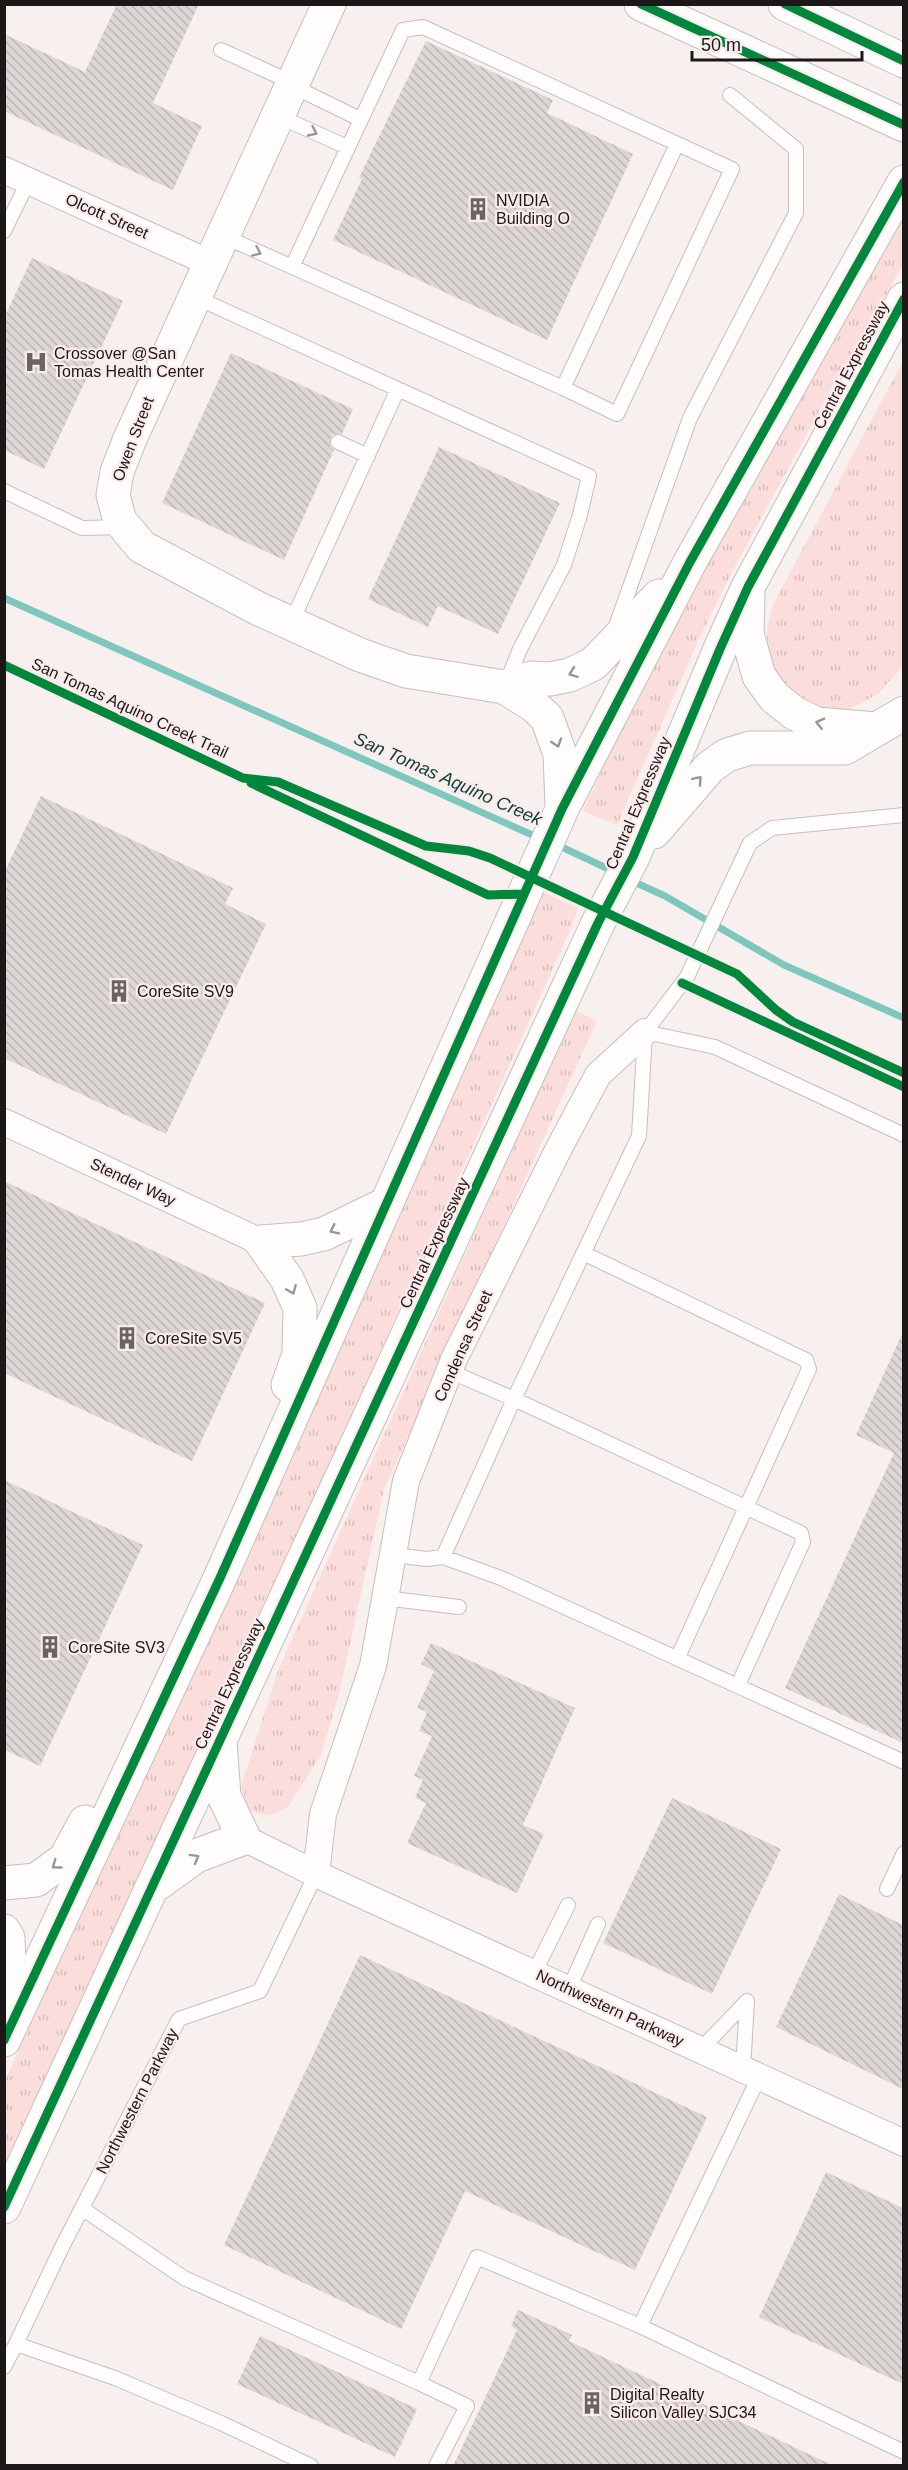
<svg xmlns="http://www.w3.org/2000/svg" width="908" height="2470" viewBox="0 0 908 2470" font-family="Helvetica,sans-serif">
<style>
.grass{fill:url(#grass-tufts)}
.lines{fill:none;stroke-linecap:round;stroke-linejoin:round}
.stream{stroke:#7ec7be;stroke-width:7}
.building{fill:url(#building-back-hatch)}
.service-casing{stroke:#c5bfbe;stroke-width:16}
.minor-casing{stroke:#c5bfbe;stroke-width:28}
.trunk-casing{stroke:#c5bfbe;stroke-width:35}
.service{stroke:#fefdfc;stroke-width:14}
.minor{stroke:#fefdfc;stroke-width:26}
.trunk{stroke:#fefdfc;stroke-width:33}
.cycleway-casing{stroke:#fbeceb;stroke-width:13}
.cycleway{stroke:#00873e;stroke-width:9}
.oneway{stroke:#999695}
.labels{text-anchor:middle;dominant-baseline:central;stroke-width:4.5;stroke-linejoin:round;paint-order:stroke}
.poi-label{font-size:16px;fill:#1d1818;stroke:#fbeceb;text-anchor:start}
.street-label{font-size:16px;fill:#1d1818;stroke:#fbeceb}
.water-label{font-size:18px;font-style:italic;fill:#10413c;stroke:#fbeceb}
</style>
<defs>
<pattern id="grass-tufts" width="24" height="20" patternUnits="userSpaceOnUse" patternTransform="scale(1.5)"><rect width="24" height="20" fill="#fbdedb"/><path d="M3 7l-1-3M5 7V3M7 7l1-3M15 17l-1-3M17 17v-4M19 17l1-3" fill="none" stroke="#d7bebb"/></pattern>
<pattern id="building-back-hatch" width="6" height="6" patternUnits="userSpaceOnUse" patternTransform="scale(1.5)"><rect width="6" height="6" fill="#dcd6d5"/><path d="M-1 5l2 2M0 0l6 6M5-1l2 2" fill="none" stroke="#bcb7b6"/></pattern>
</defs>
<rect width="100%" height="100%" fill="#f8f0ee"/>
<!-- grass -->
<path class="grass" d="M 903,213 L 903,265 L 830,391 L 730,576 L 699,639 L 617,825 L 583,811 L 635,700 L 741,498 Z
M 903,361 L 903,666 L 878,694 L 848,710 L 808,706 L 783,685 L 767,653 L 767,627 L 774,603 Z
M 543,892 L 578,908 L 573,924 L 5,2183 L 5,2081 Z
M 575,1010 L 597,1021 L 384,1489 L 339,1694 L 321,1755 L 288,1807 L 269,1816 L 248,1810 L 241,1786 L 279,1668 Z"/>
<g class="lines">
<!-- stream -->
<path class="stream" d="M 4,598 L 539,838
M 555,844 L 615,872
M 630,880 L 665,896 L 784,965 L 904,1018"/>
</g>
<!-- building -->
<path class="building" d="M 117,4 L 199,4 L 153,103 L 202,126 L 173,190 L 4,111 L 4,34 L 85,72 Z
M 426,41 L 553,100 L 547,113 L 633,154 L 547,340 L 333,240 L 362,179 L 359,178 L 366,163 Z
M 32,258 L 123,301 L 44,469 L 4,450 L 4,318 Z
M 231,353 L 353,409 L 342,434 L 333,434 L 330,439 L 330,447 L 334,450 L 284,560 L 162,503 Z
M 439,447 L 560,503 L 498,634 L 438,606 L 428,627 L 368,599 Z
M 41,796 L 233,888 L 225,904 L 266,924 L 166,1134 L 4,1058 L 4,873 Z
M 4,1181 L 265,1303 L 192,1461 L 4,1373 Z
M 903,1332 L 903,1743 L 785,1688 L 894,1453 L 856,1435 Z
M 4,1480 L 143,1545 L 40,1766 L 4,1750 Z
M 431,1643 L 575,1708 L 523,1825 L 544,1834 L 517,1893 L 407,1843 L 426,1803 L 415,1798 L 423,1780 L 414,1776 L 432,1736 L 419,1731 L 427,1712 L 417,1708 L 434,1671 L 421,1664 Z
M 672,1798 L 781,1849 L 712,1994 L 603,1943 Z
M 839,1894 L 903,1925 L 903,2089 L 776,2027 Z
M 360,1955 L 707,2117 L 635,2270 L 465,2191 L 401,2329 L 224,2245 Z
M 826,2172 L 903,2208 L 903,2384 L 759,2317 Z
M 518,2310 L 572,2335 L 569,2341 L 834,2466 L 453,2466 L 517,2330 L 511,2326 Z
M 260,2336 L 417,2409 L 395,2457 L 237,2384 Z"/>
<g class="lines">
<!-- service casing -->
<g class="service-casing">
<path id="service" d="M 221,50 L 293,83
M 292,86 L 360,119
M 278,116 L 347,147
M 4,231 L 29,180
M 223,236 L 563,388 L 677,144
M 292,267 L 403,30 L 423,27 L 732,169 L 617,414 L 563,388
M 195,297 L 589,476 L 580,515 L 564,565 L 520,649 L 506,684
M 338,442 L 368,456
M 4,491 L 82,528 L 123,527
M 291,623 L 398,389
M 616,626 L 690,418 L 796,213 L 796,149 L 730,95
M 645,1032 L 687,977 L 750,843 L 772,828 L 904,815
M 645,1032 L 715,1047 L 904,1135
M 645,1034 L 639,1136 L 514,1399 L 801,1533 L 803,1542 L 738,1685
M 583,1253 L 806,1360 L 809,1369 L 678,1657
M 393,1555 L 427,1559 L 443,1557 L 501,1578 L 904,1762
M 443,1557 L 514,1399 L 449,1371
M 384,1598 L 459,1607
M 887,1889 L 904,1853
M 534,1973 L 568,1905
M 569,1989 L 598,1924
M 700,2050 L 747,2001
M 743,2070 L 747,2001
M 759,2077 L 640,2326 L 904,2452
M 83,2209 L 184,2278 L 419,2383 L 477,2257 L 640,2326
M 16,2344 L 62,2247 L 179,2019 L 260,1991 L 316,1874
M 4,2367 L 16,2344 L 115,2378 L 221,2423 L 311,2466
M 419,2383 L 467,2406 L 436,2466"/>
</g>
<!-- minor casing -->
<g class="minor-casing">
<path id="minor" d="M 4,170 L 210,263
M 4,1122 L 261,1242
M 244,1838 L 316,1874 L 904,2143
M 316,1874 L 323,1814 L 373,1666 L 406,1481 L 454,1359 L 558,1150 L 598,1075 L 645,1032"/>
</g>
<!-- trunk casing -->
<g class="trunk-casing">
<path id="trunk" d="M 329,4 L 129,441 L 117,472 L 113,495 L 120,521 L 142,547 L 257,608 L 360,655 L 406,671 L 504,687 L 533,705 L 547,718 L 560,754 L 562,805
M 641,4 L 904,125
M 785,4 L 904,61
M 748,596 L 747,634 L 759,676 L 774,697 L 794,713 L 817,724 L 876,729
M 504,687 L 531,678 L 550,679 L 570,675 L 593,664 L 659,596
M 654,832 L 710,767 L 727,755 L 750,748 L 845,748 L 904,713
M 261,1242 L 287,1279 L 300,1308 L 299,1354 L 288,1385
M 261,1242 L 301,1239 L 324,1234 L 386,1204
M 4,1883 L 36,1880 L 65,1859 L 85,1822
M 153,1887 L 196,1856 L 244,1838 L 224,1796 L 220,1742
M 4,1931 L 8,1938 L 10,1987 L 4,2001
M 4,2040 L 220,1578 L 562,809 L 690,562 L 904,182
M 4,2207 L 598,923 L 633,857 L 720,649 L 748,587 L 904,299"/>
</g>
<!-- service -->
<use href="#service" class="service"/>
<!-- minor -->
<use href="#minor" class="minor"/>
<!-- trunk -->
<use href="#trunk" class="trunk"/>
<!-- cycleway casing -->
<g class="cycleway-casing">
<path id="cycleway" d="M 641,4 L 904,125
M 785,4 L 904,61
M 4,665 L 243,778 L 278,782 L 426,846 L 469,851 L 490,858 L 737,974 L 776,1010 L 793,1022 L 904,1073
M 251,783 L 488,895 L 523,894
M 682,983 L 904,1087
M 4,2040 L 220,1578 L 562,809 L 690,562 L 904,182
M 4,2207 L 598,923 L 633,857 L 720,649 L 748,587 L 904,299"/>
</g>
<!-- cycleway -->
<use href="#cycleway" class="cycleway"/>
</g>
<!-- one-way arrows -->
<defs><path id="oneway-chevron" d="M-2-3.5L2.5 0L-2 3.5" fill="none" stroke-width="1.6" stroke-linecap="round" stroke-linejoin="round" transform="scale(1.5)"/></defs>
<g class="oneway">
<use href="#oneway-chevron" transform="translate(313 132) rotate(25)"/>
<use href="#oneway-chevron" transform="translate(257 252) rotate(24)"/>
<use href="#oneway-chevron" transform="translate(573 673) rotate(160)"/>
<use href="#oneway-chevron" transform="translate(820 723) rotate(-167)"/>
<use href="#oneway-chevron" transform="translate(557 743) rotate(72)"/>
<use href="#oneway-chevron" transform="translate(698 780) rotate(-49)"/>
<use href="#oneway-chevron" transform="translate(334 1230) rotate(154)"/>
<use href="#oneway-chevron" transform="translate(292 1290) rotate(67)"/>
<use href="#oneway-chevron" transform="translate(195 1858) rotate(-29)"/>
<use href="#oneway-chevron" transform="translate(56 1865) rotate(144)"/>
</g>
<!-- icons -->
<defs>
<g id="building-bare" transform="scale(1.8)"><path d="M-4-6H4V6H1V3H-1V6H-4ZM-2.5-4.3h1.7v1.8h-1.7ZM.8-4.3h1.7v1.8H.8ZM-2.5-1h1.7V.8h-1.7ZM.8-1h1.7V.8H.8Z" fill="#6a6463" stroke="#fbeceb" stroke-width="2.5" paint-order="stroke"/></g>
<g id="hospital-bare" transform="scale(1.8)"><path d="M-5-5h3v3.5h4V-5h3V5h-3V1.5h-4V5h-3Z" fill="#6a6463" stroke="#fbeceb" stroke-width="2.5" paint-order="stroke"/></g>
</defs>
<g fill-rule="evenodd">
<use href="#building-bare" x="478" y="209"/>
<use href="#hospital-bare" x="36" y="362"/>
<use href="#building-bare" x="119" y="991"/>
<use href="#building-bare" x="127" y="1338"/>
<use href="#building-bare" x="50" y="1647"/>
<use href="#building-bare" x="592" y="2403"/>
</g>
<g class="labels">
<!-- poi labels -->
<g class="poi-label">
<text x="496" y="200">NVIDIA<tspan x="496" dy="18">Building O</tspan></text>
<text x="54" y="353">Crossover @San<tspan x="54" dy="18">Tomas Health Center</tspan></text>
<text x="137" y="991">CoreSite SV9</text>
<text x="145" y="1338">CoreSite SV5</text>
<text x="68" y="1647">CoreSite SV3</text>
<text x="610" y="2394">Digital Realty<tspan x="610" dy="18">Silicon Valley SJC34</tspan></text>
</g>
<!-- street labels -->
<g class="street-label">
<text transform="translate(107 216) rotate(24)">Olcott Street</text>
<text transform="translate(851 365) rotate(-62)">Central Expressway</text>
<text transform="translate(133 439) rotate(-69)">Owen Street</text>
<text transform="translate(130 708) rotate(25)">San Tomas Aquino Creek Trail</text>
<text transform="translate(638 803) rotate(-67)">Central Expressway</text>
<text transform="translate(133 1182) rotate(25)">Stender Way</text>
<text transform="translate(434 1243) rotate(-65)">Central Expressway</text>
<text transform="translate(463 1346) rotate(-66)">Condensa Street</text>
<text transform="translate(229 1684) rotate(-65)">Central Expressway</text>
<text transform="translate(610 2008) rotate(25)">Northwestern Parkway</text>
<text transform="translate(137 2101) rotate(-63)">Northwestern Parkway</text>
</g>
<!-- water labels -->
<g class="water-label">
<text transform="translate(448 779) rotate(24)">San Tomas Aquino Creek</text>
</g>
</g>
<!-- border -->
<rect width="908" height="2470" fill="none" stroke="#1d1818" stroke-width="12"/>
<!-- scale -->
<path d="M692 51v9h170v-9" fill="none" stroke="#1d1818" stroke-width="3"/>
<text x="701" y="51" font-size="18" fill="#1d1818" stroke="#fbeceb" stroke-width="4.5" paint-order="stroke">50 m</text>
</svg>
